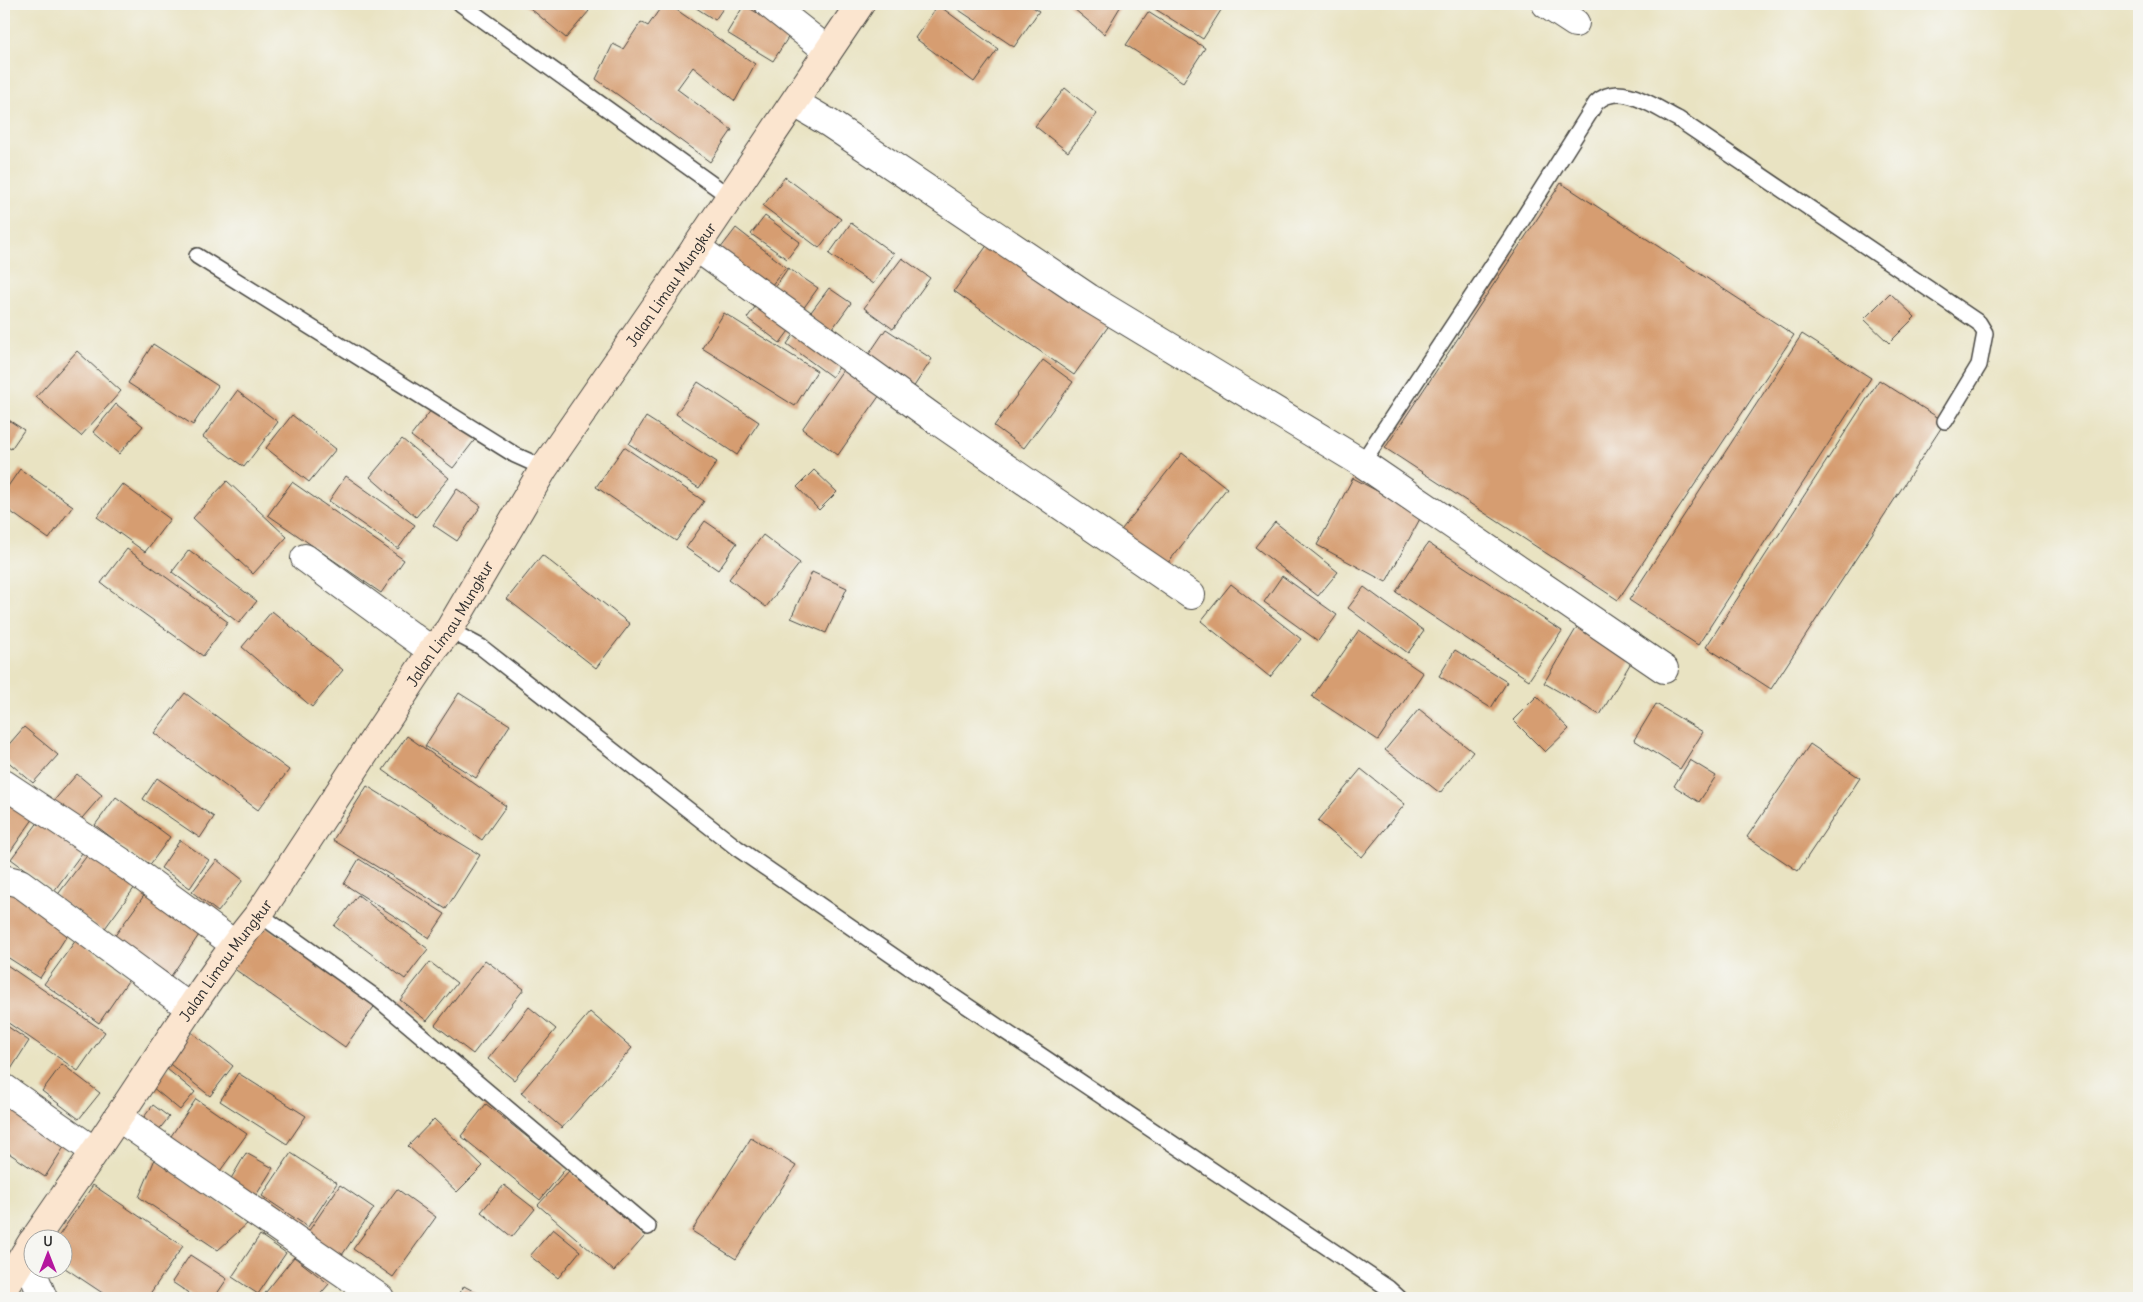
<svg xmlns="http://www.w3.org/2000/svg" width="2143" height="1302" viewBox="0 0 2143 1302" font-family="Delius,sans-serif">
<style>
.building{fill:#d69d71}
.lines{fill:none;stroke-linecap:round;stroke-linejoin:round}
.lane-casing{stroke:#484742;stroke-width:18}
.street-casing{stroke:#484742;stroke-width:30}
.secondary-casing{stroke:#484742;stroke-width:30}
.lane{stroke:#fff;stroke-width:15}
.street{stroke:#fff;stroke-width:28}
.secondary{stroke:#fbe5cf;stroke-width:28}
.labels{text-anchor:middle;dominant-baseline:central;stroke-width:4;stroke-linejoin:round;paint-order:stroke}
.street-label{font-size:15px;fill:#2b2b2b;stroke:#f6f6f2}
</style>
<rect width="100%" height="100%" fill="#f6f6f2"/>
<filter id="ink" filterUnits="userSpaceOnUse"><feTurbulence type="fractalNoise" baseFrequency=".02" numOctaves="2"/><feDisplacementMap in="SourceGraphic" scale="10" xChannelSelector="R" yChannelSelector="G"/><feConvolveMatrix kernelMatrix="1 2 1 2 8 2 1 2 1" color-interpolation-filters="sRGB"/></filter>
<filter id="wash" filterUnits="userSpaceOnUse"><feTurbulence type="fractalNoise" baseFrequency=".0096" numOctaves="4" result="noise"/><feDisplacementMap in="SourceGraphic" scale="20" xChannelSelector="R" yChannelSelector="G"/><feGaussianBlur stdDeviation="1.12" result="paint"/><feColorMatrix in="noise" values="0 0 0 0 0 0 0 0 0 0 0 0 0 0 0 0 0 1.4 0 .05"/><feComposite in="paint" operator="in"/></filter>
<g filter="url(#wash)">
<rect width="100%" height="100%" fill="#e9e3c2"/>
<g id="blocks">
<!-- building -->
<path class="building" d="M 525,4 L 582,4 L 589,11 L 566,38 Z
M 663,4 L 668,4 L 755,64 L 735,101 L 693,67 L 677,89 L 732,130 L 710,162 L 596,79 L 613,44 L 623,49 L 641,22 L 648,26 Z
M 690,4 L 726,4 L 715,20 Z
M 950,4 L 1028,4 L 1039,11 L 1014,47 Z
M 1068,4 L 1122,4 L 1104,34 Z
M 1155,4 L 1218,4 L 1223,7 L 1203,39 L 1152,7 Z
M 744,5 L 791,33 L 773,61 L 727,33 Z
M 938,5 L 998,49 L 974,82 L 915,38 Z
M 1148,12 L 1205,48 L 1183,82 L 1126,45 Z
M 1065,88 L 1097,114 L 1068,152 L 1035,126 Z
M 785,177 L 841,219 L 819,248 L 763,206 Z
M 1561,183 L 1794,335 L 1618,600 L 1385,448 Z
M 765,216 L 800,242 L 787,259 L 751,234 Z
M 851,223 L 894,254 L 873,284 L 829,254 Z
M 736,228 L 786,267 L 767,291 L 717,253 Z
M 991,240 L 1110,324 L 1074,375 L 954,291 Z
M 902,258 L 930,278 L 893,329 L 864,308 Z
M 788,268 L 818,288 L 800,313 L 770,294 Z
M 829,288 L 851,303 L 830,332 L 808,316 Z
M 1890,293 L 1915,317 L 1889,343 L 1864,319 Z
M 761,299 L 794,324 L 780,343 L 747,318 Z
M 724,313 L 817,371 L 795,406 L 702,348 Z
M 800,326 L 845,359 L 832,377 L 787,344 Z
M 886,329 L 932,359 L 911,391 L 865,360 Z
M 1802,334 L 1871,378 L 1698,645 L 1629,600 Z
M 153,344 L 218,386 L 193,425 L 128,383 Z
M 77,351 L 121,391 L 81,436 L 36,397 Z
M 1043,360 L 1073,382 L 1024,448 L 994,426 Z
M 845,367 L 882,392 L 838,455 L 802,429 Z
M 1879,380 L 1945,422 L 1771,689 L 1706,647 Z
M 698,382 L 759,422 L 737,455 L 676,414 Z
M 237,391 L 278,422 L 244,467 L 203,437 Z
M 116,404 L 143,426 L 119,454 L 93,432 Z
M 435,405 L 477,437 L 453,468 L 411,436 Z
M 292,415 L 336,449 L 309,482 L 266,448 Z
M 4,417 L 24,430 L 11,449 L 4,445 Z
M 646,417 L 717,462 L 699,488 L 629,444 Z
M 402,439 L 449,478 L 416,517 L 370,477 Z
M 624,447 L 704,501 L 676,541 L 596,487 Z
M 1182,453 L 1227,488 L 1163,569 L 1118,534 Z
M 20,469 L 73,506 L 49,539 L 4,507 L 4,492 Z
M 814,470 L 837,492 L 819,510 L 797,487 Z
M 346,476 L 415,525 L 398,549 L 329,501 Z
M 1353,478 L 1422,515 L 1386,582 L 1317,545 Z
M 227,481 L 287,537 L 253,574 L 193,518 Z
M 292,482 L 404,560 L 381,593 L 268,515 Z
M 122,484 L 170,519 L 145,552 L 97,517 Z
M 457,489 L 481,506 L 457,541 L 433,525 Z
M 705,521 L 737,543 L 718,570 L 686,548 Z
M 1275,522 L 1338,572 L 1318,596 L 1255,547 Z
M 763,535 L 800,563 L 766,607 L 729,579 Z
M 1428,543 L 1562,631 L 1529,680 L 1396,592 Z
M 127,549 L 228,622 L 203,656 L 101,583 Z
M 189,550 L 257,601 L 239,623 L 172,572 Z
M 542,555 L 630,624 L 596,668 L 507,599 Z
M 812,572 L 847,588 L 826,633 L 791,618 Z
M 1282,576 L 1337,615 L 1318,641 L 1264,602 Z
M 1231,584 L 1301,639 L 1270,677 L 1201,621 Z
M 1364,587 L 1424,631 L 1408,653 L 1348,608 Z
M 272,611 L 343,670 L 312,707 L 242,647 Z
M 1577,627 L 1633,659 L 1600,715 L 1544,683 Z
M 1359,630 L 1423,673 L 1378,740 L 1312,697 Z
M 1455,650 L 1507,682 L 1491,708 L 1439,676 Z
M 185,693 L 289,770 L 258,810 L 154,733 Z
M 459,693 L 510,725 L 476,778 L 425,746 Z
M 1537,696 L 1569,729 L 1545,752 L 1513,720 Z
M 1656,704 L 1703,732 L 1680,769 L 1634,740 Z
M 1419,709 L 1473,752 L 1440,793 L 1385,750 Z
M 24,727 L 58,755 L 33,783 L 4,758 L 4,750 Z
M 407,736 L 506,806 L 482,840 L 383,770 Z
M 1810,744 L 1860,778 L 1798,871 L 1747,837 Z
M 1690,760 L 1716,776 L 1699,802 L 1674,786 Z
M 1361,769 L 1405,804 L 1362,857 L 1318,821 Z
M 77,774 L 102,795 L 76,825 L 51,804 Z
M 157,778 L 214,817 L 200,838 L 143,799 Z
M 367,786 L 480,855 L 446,909 L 333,840 Z
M 4,794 L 36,815 L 10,852 L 4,848 Z
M 116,797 L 170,837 L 149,866 L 95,825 Z
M 42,817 L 85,849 L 54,891 L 11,859 Z
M 180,840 L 209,860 L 190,888 L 161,868 Z
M 89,853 L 135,887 L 103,931 L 56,897 Z
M 359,859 L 445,914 L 429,938 L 344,884 Z
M 217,860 L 243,880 L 218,912 L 192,892 Z
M 4,886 L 71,929 L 40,978 L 4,955 Z
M 148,890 L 203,929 L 171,976 L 114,937 Z
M 358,895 L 428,949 L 405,979 L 334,926 Z
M 263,925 L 376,1004 L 345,1047 L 233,968 Z
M 76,940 L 130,978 L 99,1023 L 44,984 Z
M 485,960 L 524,989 L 473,1054 L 435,1025 Z
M 430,962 L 457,983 L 427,1021 L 400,1000 Z
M 4,963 L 105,1032 L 78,1071 L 4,1020 Z
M 529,1007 L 556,1029 L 514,1080 L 488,1059 Z
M 590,1012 L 632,1048 L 562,1128 L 521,1093 Z
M 4,1024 L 29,1041 L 6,1077 L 4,1076 Z
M 190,1031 L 233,1066 L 210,1096 L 166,1061 Z
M 62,1064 L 100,1093 L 79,1119 L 42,1091 Z
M 167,1069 L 195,1092 L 180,1110 L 152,1087 Z
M 238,1073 L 306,1116 L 287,1144 L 220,1101 Z
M 4,1094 L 71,1136 L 45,1177 L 4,1150 Z
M 196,1099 L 247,1134 L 217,1175 L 167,1142 Z
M 486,1104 L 566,1168 L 540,1200 L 461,1136 Z
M 153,1105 L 169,1117 L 154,1136 L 138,1125 Z
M 434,1119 L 483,1166 L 457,1192 L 408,1146 Z
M 751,1138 L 796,1166 L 736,1259 L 692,1231 Z
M 246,1153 L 273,1168 L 255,1197 L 229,1182 Z
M 291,1153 L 337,1183 L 308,1227 L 262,1196 Z
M 155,1159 L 248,1223 L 218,1250 L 139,1197 Z
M 569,1171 L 645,1236 L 614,1271 L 538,1205 Z
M 93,1185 L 183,1246 L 147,1298 L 110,1298 L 62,1266 L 62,1240 L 56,1240 Z
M 340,1185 L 374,1208 L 340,1258 L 306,1235 Z
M 504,1185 L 535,1209 L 512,1237 L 481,1212 Z
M 397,1189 L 436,1217 L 393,1277 L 353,1249 Z
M 553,1229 L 580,1251 L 558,1278 L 530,1256 Z
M 260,1235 L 286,1253 L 258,1294 L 232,1277 Z
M 190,1255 L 227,1279 L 214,1298 L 196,1298 L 172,1282 Z
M 294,1257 L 329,1284 L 317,1298 L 263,1298 L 262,1297 Z
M 464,1286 L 486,1298 L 457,1298 Z"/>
</g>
</g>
<g filter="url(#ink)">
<use href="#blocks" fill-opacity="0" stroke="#484742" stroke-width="1"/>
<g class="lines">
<!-- lane casing -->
<g class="lane-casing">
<path id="lane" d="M 461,4 L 730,197
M 197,256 L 515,455 L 544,468
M 1362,463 L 1510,239 L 1596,103 C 1619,80 1654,107 1678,119 L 1979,323 L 1985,333 L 1979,365 L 1945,421
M 449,630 L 481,647 L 737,848 L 909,967 L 1388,1288 L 1399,1298
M 259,914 L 378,999 L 648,1227"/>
</g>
<!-- street casing -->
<g class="street-casing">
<path id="street" d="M 769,4 L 827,50
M 1546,4 L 1575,23
M 795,103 L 829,123 L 1089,298 L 1362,463 L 1664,669
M 696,247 L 932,417 L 1191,595
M 305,558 L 432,651
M 4,784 L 129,867 L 234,944
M 4,879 L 20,883 L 190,1008
M 4,1088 L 94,1151
M 118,1117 L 380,1298
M 25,1254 L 43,1298"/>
</g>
<!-- secondary casing -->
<g class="secondary-casing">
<g id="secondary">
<path id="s1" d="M 34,1240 C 62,1199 91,1158 118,1117 C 164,1049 207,978 259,914 L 432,651 L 449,630 L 544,468 L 676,277 L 860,4"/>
<path d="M 4,1288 L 32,1242"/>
</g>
</g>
<!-- lane -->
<use href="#lane" class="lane"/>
<!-- street -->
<use href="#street" class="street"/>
<!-- secondary -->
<use href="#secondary" class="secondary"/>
</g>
</g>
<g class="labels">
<!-- street labels -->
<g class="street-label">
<text stroke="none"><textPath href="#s1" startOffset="1149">Jalan Limau Mungkur</textPath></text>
<text stroke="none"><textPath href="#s1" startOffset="744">Jalan Limau Mungkur</textPath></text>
<text stroke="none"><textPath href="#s1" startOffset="339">Jalan Limau Mungkur</textPath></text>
</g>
</g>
<!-- margin -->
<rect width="2143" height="1302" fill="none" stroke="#f6f6f2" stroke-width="20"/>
<!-- north arrow -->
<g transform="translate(48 1254)"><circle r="24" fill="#f6f6f2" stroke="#a5a5a2"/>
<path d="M0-4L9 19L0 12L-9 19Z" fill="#b5179e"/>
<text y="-8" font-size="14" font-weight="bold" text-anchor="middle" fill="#2b2b2b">U</text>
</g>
</svg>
